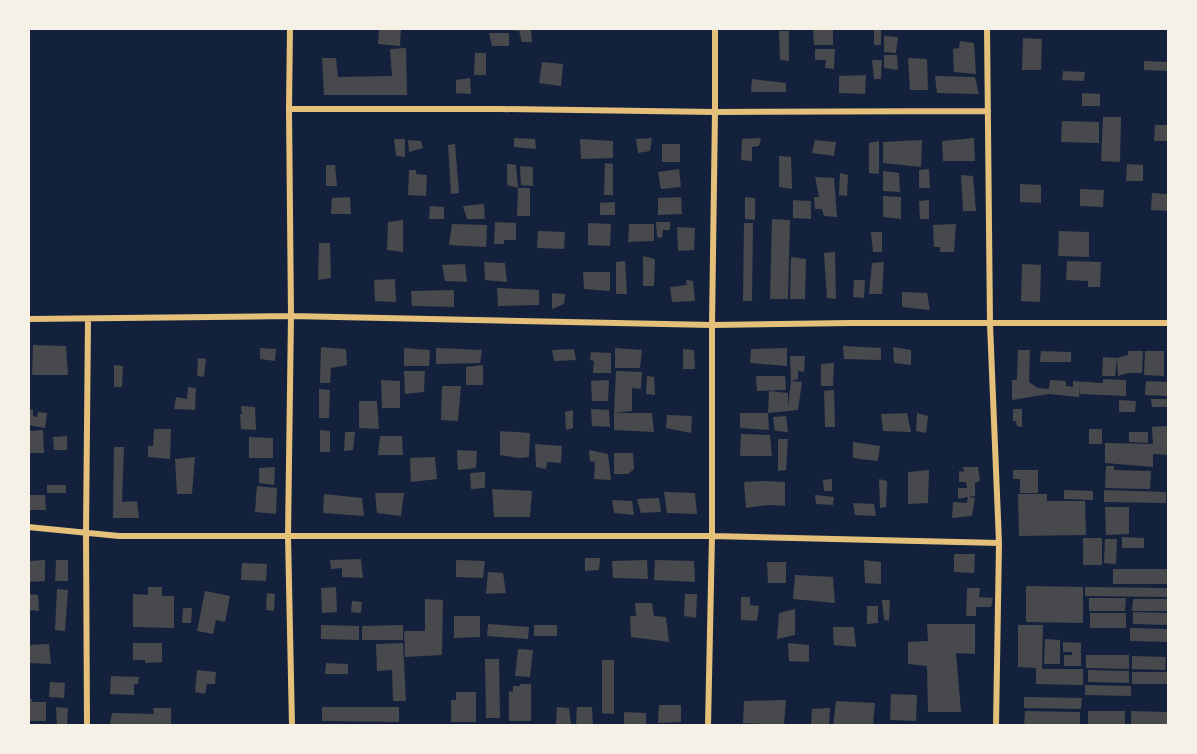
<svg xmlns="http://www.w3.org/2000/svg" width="1197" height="754" viewBox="0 0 1197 754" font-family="'DM Sans',sans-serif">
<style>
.building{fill:#48494c}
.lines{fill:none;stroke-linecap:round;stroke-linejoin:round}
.minor{stroke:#e5c07b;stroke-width:6}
</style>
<rect width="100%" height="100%" fill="#14213d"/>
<!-- building -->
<path class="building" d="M 379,28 L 401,28 L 400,46 L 378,44 Z
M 510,28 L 531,28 L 532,42 L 522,42 L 519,31 L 510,30 Z
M 813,28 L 833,28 L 833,45 L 814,45 Z
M 874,28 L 881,28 L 881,45 L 874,45 Z
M 779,31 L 789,31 L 789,61 L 780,60 Z
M 489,33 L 509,33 L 509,46 L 492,46 Z
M 884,36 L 898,37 L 896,53 L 884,52 Z
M 1023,38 L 1042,39 L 1041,70 L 1022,70 Z
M 960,41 L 974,43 L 976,74 L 954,72 L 953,49 L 959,48 Z
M 406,48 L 407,95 L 324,95 L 322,58 L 336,58 L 338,77 L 392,76 L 390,49 Z
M 815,49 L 835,49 L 834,69 L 825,68 L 826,60 L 815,60 Z
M 475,53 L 486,53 L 486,75 L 474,75 Z
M 884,55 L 897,55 L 898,70 L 884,68 Z
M 908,58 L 927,59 L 928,90 L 910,90 Z
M 872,60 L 882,60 L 881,79 L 874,79 Z
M 1144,61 L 1168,62 L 1168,71 L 1144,70 Z
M 542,62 L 563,64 L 561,86 L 539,83 Z
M 1063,71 L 1085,72 L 1084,81 L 1062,80 Z
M 866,75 L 865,94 L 839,93 L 839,76 Z
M 935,76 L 975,77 L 979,94 L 937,93 Z
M 470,78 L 471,94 L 456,93 L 456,80 Z
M 752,79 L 786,83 L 786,92 L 751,92 Z
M 1082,93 L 1100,94 L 1100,106 L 1082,106 Z
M 1103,117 L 1121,117 L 1120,162 L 1101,161 Z
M 1062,121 L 1099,122 L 1099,143 L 1061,142 Z
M 1155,125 L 1168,125 L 1168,141 L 1154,141 Z
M 514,138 L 535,139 L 536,149 L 514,147 Z
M 652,138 L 650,151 L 638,153 L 636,139 Z
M 761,138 L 759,146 L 752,147 L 752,161 L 741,160 L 742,139 Z
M 974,138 L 975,161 L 943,161 L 942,141 Z
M 394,139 L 405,139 L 405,157 L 396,156 Z
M 580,139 L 613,141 L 613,158 L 581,159 Z
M 408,140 L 421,141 L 423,148 L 409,152 Z
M 815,140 L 836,142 L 834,156 L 812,153 Z
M 922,140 L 921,167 L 883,163 L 883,142 Z
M 879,141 L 879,174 L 869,173 L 869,143 Z
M 455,144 L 459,193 L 451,194 L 448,145 Z
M 662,144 L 680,144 L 680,162 L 662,162 Z
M 779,156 L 791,157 L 792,189 L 779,187 Z
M 605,163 L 613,164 L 613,195 L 604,195 Z
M 507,164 L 516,165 L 518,188 L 507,185 Z
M 1127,164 L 1143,165 L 1143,181 L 1126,181 Z
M 326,165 L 335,165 L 337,186 L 326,186 Z
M 520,166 L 533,167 L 533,186 L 521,185 Z
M 679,169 L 681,187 L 661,189 L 658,172 Z
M 929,169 L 930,188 L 919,188 L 919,170 Z
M 409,170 L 416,170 L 416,174 L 427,175 L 426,196 L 408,195 Z
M 883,171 L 899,173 L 900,192 L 883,191 Z
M 840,173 L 848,175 L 847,196 L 839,195 Z
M 961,175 L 973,176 L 976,211 L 963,211 Z
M 815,177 L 834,178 L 837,217 L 824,216 L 822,209 L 815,209 L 814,197 L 819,197 Z
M 1020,184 L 1041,185 L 1041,203 L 1020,202 Z
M 518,188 L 530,188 L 530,216 L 517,216 Z
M 1080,189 L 1104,190 L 1103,207 L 1080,206 Z
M 1152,193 L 1168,194 L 1168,211 L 1151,210 Z
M 883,196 L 901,197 L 901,219 L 883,217 Z
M 350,197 L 351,214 L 331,214 L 332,198 Z
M 681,197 L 682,214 L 658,215 L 658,198 Z
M 745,197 L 755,198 L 755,220 L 745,219 Z
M 793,200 L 811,201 L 811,219 L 793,218 Z
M 929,200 L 929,219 L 920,219 L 919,201 Z
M 615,202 L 615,215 L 600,215 L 600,203 Z
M 484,204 L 485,219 L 467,219 L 463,206 Z
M 430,206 L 444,207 L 444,219 L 429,219 Z
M 772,219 L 790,220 L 788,299 L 770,299 Z
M 403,220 L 403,252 L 387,250 L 388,222 Z
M 495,222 L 516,223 L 516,240 L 504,240 L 504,244 L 494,244 Z
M 656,222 L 670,222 L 670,230 L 663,230 L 662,238 L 657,237 Z
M 588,223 L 611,224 L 610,246 L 588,245 Z
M 744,223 L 753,223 L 752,301 L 743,301 Z
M 452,224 L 487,225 L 486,247 L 449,245 Z
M 629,224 L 654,224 L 654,241 L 628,242 Z
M 956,224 L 954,252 L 940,252 L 940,247 L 934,247 L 933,225 Z
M 677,227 L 695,228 L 694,250 L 678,251 Z
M 538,231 L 565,232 L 564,249 L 537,248 Z
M 1059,231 L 1089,232 L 1089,257 L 1058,256 Z
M 871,232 L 882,232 L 882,252 L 873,252 Z
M 319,243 L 330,243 L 331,278 L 318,280 Z
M 835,252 L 836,299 L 827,298 L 824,253 Z
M 643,256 L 655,259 L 654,286 L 643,286 Z
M 791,257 L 806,259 L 805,299 L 790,299 Z
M 625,261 L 627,294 L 616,294 L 616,262 Z
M 1067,261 L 1101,262 L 1100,287 L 1088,287 L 1088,281 L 1066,280 Z
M 484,262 L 505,263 L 507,282 L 485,280 Z
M 884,262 L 882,294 L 869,294 L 872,263 Z
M 465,264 L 467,282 L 445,281 L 442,265 Z
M 1022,264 L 1041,265 L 1040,302 L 1021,301 Z
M 583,272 L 610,272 L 610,291 L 584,289 Z
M 395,279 L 396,302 L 375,301 L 374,280 Z
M 686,280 L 693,281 L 695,301 L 672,302 L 670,287 L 687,285 Z
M 854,280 L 865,280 L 864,298 L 853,297 Z
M 497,288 L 539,290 L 539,305 L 498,306 Z
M 454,290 L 454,307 L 412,306 L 411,291 Z
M 902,292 L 927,293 L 930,310 L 902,307 Z
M 552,293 L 565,294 L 564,304 L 552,309 Z
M 33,345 L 66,346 L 68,375 L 32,375 Z
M 843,346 L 881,348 L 881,360 L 844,359 Z
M 321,347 L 346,349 L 347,365 L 331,368 L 330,383 L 320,383 Z
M 893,347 L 911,350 L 911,365 L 894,363 Z
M 260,348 L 276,349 L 275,361 L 260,359 Z
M 404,348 L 430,350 L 429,366 L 404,366 Z
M 436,348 L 482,350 L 480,363 L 436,364 Z
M 615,348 L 642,350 L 640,368 L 615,368 Z
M 787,348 L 787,366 L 750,363 L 751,349 Z
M 574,349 L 576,360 L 554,361 L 552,350 Z
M 683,349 L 694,350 L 695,369 L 683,369 Z
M 1018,350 L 1030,350 L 1029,382 L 1038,388 L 1049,389 L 1050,380 L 1066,381 L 1066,386 L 1073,387 L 1073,381 L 1103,383 L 1103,379 L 1126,380 L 1126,396 L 1080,394 L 1080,386 L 1079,397 L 1049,394 L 1012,400 L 1012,380 L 1017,380 Z
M 1041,351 L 1071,352 L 1071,362 L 1040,362 Z
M 1128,351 L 1143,351 L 1142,373 L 1128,373 L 1118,376 L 1117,358 L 1115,376 L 1102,376 L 1103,357 L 1117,358 L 1128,355 Z
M 1145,351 L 1164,351 L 1164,376 L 1144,375 Z
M 591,352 L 611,353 L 611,373 L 593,373 L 594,361 L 590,360 Z
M 790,356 L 805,356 L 804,372 L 798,371 L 798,379 L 791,381 L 802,382 L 798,410 L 768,413 L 769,391 L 788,393 L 788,407 L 791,381 Z
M 198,358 L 206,359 L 204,377 L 197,376 Z
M 834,363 L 833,386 L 821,386 L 821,364 Z
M 114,365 L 123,366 L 122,387 L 114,387 Z
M 483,365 L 483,385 L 466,385 L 466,367 Z
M 404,371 L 425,371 L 424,392 L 405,394 Z
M 616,371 L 642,372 L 641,389 L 632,388 L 632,411 L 614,413 Z
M 647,376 L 654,377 L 655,395 L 646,394 Z
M 756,376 L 785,376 L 786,390 L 757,391 Z
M 381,380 L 400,381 L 400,408 L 382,408 Z
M 609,380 L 608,401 L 592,401 L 591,381 Z
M 1146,381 L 1168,382 L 1168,396 L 1145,395 Z
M 442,386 L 461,386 L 458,421 L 441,420 Z
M 188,387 L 196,388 L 195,410 L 174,409 L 176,397 L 187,399 Z
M 319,389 L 330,390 L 329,418 L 319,418 Z
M 834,390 L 835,427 L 825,427 L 824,391 Z
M 1151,399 L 1167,399 L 1167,407 L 1152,407 Z
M 1119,400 L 1136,401 L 1135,412 L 1119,412 Z
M 359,401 L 377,401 L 379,429 L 359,428 Z
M 241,406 L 255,407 L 256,430 L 241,429 L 240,414 L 242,414 Z
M 28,409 L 33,410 L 33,416 L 37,417 L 38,412 L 47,413 L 45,428 L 28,425 Z
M 591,409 L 609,410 L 610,427 L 592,426 Z
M 1013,409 L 1022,409 L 1022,427 L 1017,426 L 1016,421 L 1013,421 Z
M 573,410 L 573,428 L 566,430 L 565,412 Z
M 614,413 L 652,413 L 654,432 L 614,430 Z
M 740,413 L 768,413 L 769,430 L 740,428 Z
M 907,413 L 911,432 L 883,431 L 881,414 Z
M 917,413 L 928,416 L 926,433 L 916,431 Z
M 667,415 L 692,416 L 691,433 L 666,428 Z
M 786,416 L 788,432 L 775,431 L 773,417 Z
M 1168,426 L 1168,455 L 1153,454 L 1153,467 L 1105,463 L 1105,443 L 1153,444 L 1152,427 Z
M 154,429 L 171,429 L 170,459 L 148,457 L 148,446 L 153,446 Z
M 1089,429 L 1102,429 L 1102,444 L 1089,444 Z
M 43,430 L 44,453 L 28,453 L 28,431 Z
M 320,430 L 330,431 L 330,452 L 320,452 Z
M 500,431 L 530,433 L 529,457 L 518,458 L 500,455 Z
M 345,432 L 355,432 L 353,450 L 344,451 Z
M 1129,432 L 1148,432 L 1148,443 L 1129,442 Z
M 741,434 L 770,435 L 772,456 L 740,456 Z
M 67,436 L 67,450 L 54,450 L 53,437 Z
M 380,436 L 402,436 L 403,455 L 378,455 Z
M 249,437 L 273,438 L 273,458 L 249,458 Z
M 778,439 L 788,439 L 786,470 L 778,471 Z
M 853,442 L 880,446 L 878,461 L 853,458 Z
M 535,444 L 562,446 L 561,463 L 547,462 L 546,469 L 536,467 Z
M 114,447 L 124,447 L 122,502 L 137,501 L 139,518 L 113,518 Z
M 457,450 L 477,451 L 476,468 L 458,470 Z
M 589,450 L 608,454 L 611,480 L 594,479 L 595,462 L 590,461 Z
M 614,453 L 633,453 L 634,469 L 628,474 L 614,474 Z
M 195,457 L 192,494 L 177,494 L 175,459 Z
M 435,457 L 437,479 L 411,482 L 410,458 Z
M 1106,466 L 1114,466 L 1114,470 L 1151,471 L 1150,489 L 1105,488 Z
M 275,467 L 274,485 L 259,483 L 259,468 Z
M 963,467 L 978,467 L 980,481 L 975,483 L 975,496 L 968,497 L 975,498 L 972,516 L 952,518 L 953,502 L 967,503 L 968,497 L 958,499 L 958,488 L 967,488 L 966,482 L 959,482 L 959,471 L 964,472 Z
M 929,470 L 928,503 L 908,504 L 908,472 Z
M 1013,470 L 1038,470 L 1038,493 L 1020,493 L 1020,479 L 1013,479 Z
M 485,472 L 485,488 L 471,489 L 470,473 Z
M 832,479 L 832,491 L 824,491 L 823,480 Z
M 879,479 L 887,481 L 886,507 L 880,508 Z
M 765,481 L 785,482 L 785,506 L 768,505 L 746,508 L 744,482 Z
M 47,485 L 66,485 L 66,493 L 47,493 Z
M 257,486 L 277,488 L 276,514 L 255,512 Z
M 492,489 L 532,491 L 530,517 L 494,517 Z
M 1064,490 L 1093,491 L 1093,500 L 1064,499 Z
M 1104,490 L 1166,492 L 1166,503 L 1104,502 Z
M 664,492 L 695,493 L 697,514 L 667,513 Z
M 375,493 L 404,493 L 401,516 L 377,513 Z
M 324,494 L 362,498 L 364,516 L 323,513 Z
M 1018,494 L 1047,494 L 1047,501 L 1085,501 L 1086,535 L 1019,536 Z
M 28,495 L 45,495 L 46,510 L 28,510 Z
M 815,495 L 834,497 L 833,505 L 816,504 Z
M 659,498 L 661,512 L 641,513 L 637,499 Z
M 612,500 L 632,501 L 634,515 L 614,513 Z
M 853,503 L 874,504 L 876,516 L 855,515 Z
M 1105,507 L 1129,507 L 1129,534 L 1106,535 Z
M 1122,537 L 1144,538 L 1144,548 L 1122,548 Z
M 1083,538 L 1102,538 L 1102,565 L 1083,565 Z
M 1105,539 L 1117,539 L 1116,564 L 1104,563 Z
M 954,554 L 975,554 L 974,573 L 954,572 Z
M 585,558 L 600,558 L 599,570 L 585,571 Z
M 361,559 L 363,578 L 342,577 L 342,568 L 331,569 L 330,560 Z
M 45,560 L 45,581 L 29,582 L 29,561 Z
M 56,560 L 68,560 L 68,581 L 55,581 Z
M 456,560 L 485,561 L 483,578 L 456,577 Z
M 647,560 L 648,579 L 613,578 L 612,561 Z
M 655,560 L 694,561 L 695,582 L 654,580 Z
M 864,560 L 881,562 L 881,584 L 865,583 Z
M 767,562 L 786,562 L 786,583 L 768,583 Z
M 242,563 L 267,564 L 266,581 L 241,580 Z
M 1113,569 L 1168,569 L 1168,584 L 1113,584 Z
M 488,572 L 503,573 L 506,593 L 486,594 Z
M 795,575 L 833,577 L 835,603 L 793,599 Z
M 1026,586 L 1083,587 L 1083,623 L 1026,622 Z
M 148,587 L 162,587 L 162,596 L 174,596 L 174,628 L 133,627 L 133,594 L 148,595 Z
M 336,587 L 337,612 L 322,613 L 321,588 Z
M 1085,587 L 1168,588 L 1168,597 L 1085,596 Z
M 967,588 L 980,588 L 979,597 L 993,598 L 991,607 L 976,607 L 976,616 L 966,616 Z
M 57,589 L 68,590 L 65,631 L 55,630 Z
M 205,591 L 230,596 L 225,622 L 216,620 L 213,634 L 197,631 Z
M 267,593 L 275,594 L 274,611 L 266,610 Z
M 29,594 L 38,595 L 39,611 L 29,610 Z
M 685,594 L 697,594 L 696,618 L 684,616 Z
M 741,597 L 750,597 L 750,605 L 759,606 L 757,621 L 741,620 Z
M 1089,598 L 1126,598 L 1125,611 L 1089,611 Z
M 425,599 L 443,600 L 442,655 L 405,657 L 404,631 L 425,631 Z
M 1133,599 L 1168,599 L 1167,611 L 1132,611 Z
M 882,600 L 890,600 L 889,621 L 884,620 Z
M 352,601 L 362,602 L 361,613 L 351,612 Z
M 635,603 L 652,603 L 654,616 L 666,617 L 669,642 L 631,637 L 630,616 L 636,616 Z
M 867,606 L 878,606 L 878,623 L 867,624 Z
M 183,608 L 192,608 L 191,623 L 182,623 Z
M 795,609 L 795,635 L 777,639 L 779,613 Z
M 1133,612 L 1167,613 L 1167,625 L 1133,624 Z
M 1090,613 L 1126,613 L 1126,628 L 1090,628 Z
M 454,616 L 480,616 L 480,637 L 454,638 Z
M 488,624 L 529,627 L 528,639 L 487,636 Z
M 927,624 L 975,624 L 975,654 L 956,653 L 961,712 L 928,712 L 927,666 L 908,664 L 908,642 L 928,641 Z
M 321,625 L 359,626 L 359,640 L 321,639 Z
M 403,625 L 403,640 L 362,640 L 362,626 Z
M 534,625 L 557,625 L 557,636 L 534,636 Z
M 1018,625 L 1043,625 L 1042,669 L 1083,669 L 1083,685 L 1036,684 L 1036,668 L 1018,667 Z
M 833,627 L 854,627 L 856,647 L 834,645 Z
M 1130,628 L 1168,629 L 1167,642 L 1130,641 Z
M 1045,639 L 1060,640 L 1060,664 L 1044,664 Z
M 1063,642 L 1081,643 L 1081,666 L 1064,666 L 1064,655 L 1072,655 L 1072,652 L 1063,652 Z
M 133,643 L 162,643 L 162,662 L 145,663 L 145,660 L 133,660 Z
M 403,643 L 406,701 L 393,701 L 392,670 L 377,671 L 376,644 Z
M 788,643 L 809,645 L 809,662 L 789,661 Z
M 49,644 L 51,664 L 28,663 L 28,645 Z
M 518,649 L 533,650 L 530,677 L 515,676 Z
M 1086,655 L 1129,655 L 1129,669 L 1086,668 Z
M 1132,656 L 1166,657 L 1165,670 L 1132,669 Z
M 485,659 L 499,659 L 500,718 L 486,718 Z
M 602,660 L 614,660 L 614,714 L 602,713 Z
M 326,663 L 348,664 L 348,674 L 325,674 Z
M 197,670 L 216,672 L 215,684 L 207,684 L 205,694 L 195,692 Z
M 1088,670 L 1129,671 L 1129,683 L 1088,682 Z
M 1132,672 L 1167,672 L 1167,684 L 1132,684 Z
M 111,676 L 139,677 L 138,684 L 134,684 L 134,695 L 110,694 Z
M 50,682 L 65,683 L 64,698 L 49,697 Z
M 520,684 L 531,684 L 531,721 L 509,721 L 509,691 L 513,692 L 513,686 L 520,686 Z
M 1085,685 L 1131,686 L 1131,696 L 1085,695 Z
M 456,692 L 476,692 L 476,722 L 451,722 L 451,700 L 456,700 Z
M 891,694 L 917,695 L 916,721 L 890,720 Z
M 1024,697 L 1082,698 L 1081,709 L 1024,708 Z
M 28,699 L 32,699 L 32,702 L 46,702 L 46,721 L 28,721 Z
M 786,700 L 784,725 L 743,723 L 744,701 Z
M 836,701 L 875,703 L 873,726 L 833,726 Z
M 659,705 L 681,705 L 681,722 L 658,723 Z
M 56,707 L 68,708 L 67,726 L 57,726 Z
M 322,707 L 399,707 L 399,722 L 322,721 Z
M 557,707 L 569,708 L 571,724 L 556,724 Z
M 577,707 L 592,707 L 593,726 L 576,726 Z
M 153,708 L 171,708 L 171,726 L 110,724 L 112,713 L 154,714 Z
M 830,708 L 829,726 L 811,726 L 812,709 Z
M 1025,711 L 1080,712 L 1080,726 L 1024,726 Z
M 1088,711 L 1125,711 L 1125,726 L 1088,726 Z
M 1131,711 L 1167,712 L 1167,726 L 1131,726 Z
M 624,712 L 646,713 L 646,726 L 624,726 Z"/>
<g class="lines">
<!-- minor -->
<path class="minor" d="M 290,28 L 289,109 L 291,316 L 288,536 L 292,726
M 987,28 L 990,324 L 999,543 L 996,726
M 289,109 L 500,109 L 715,112 L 988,111
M 28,319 L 291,316 L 712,325 L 851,323 L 1168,323
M 28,527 L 119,536 L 712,536 L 999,543
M 87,726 L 86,533 L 88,319
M 708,726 L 712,536 L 712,325 L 715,112 L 715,28"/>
</g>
<!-- border -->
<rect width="1197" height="754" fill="none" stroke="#f6f1e7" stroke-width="60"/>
</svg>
